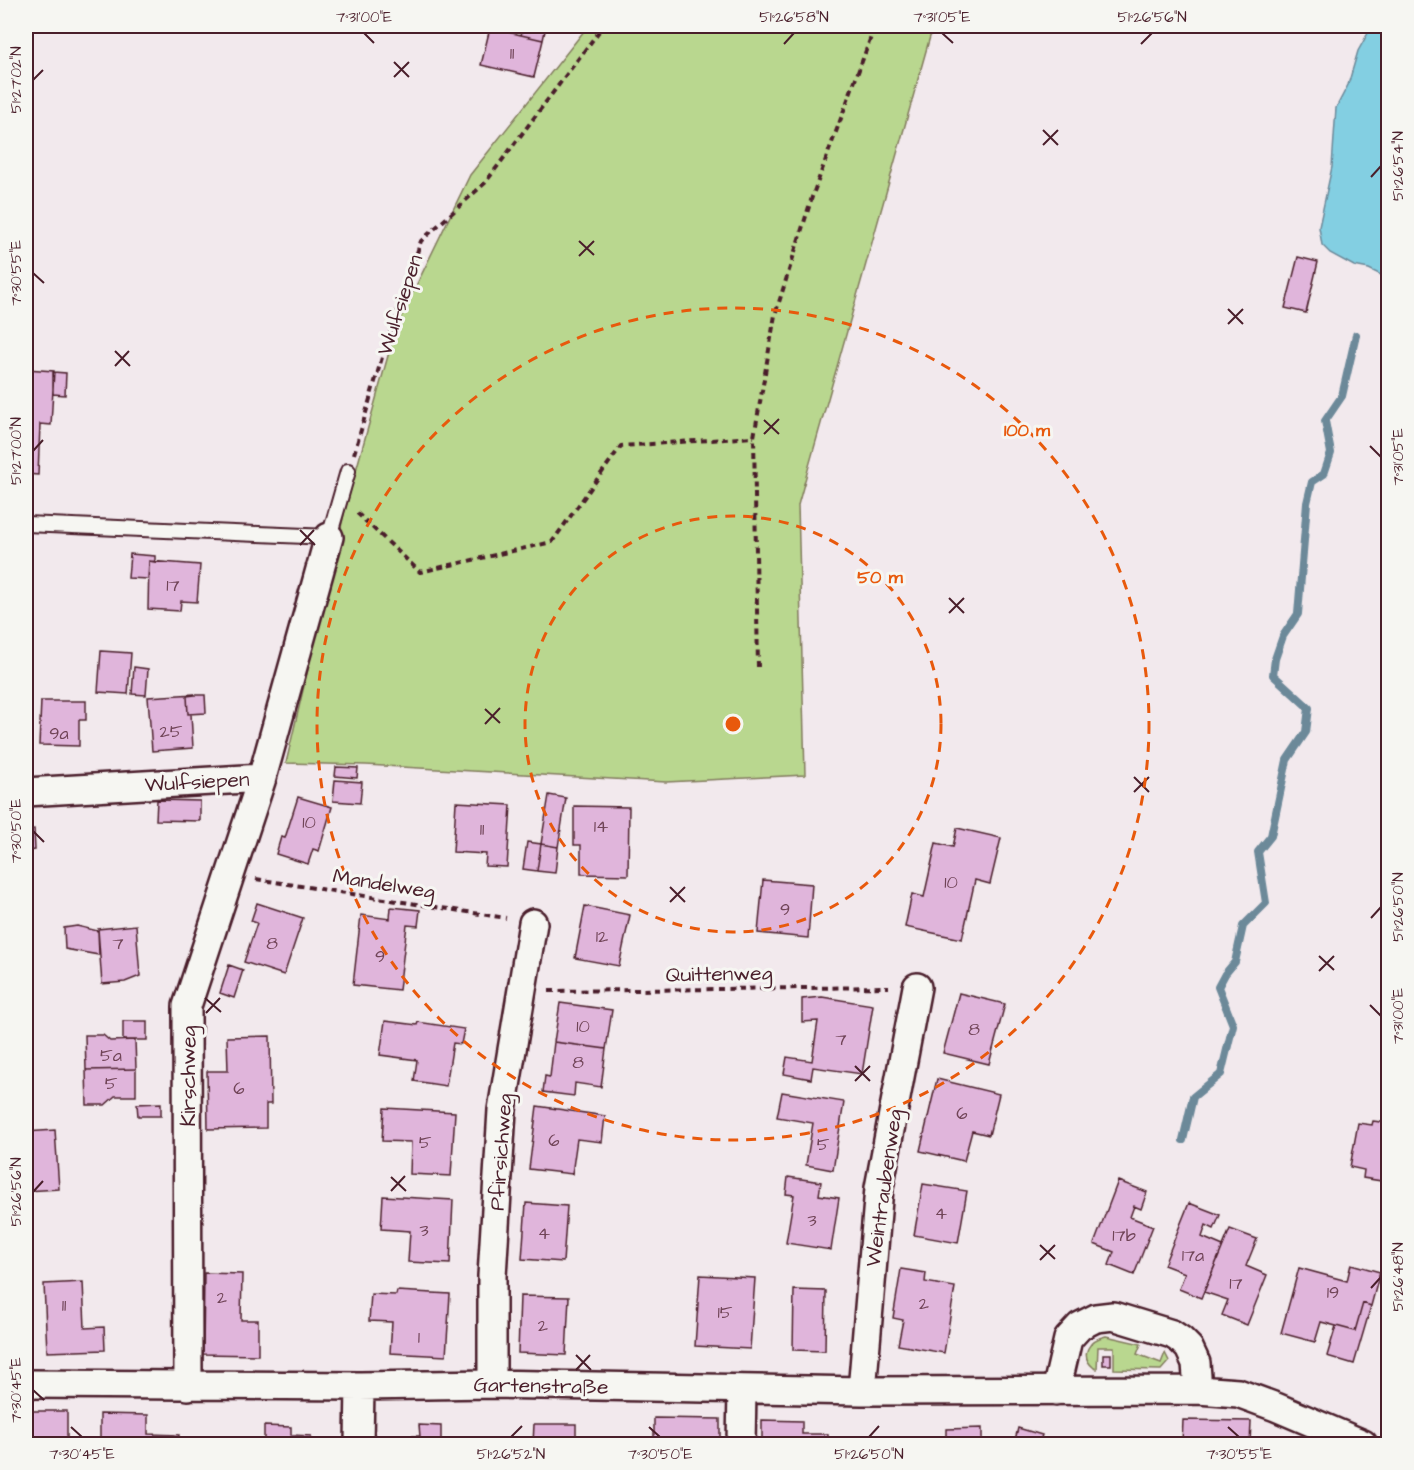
<svg xmlns="http://www.w3.org/2000/svg" width="1414" height="1470" viewBox="0 0 1414 1470" font-family="'Architects Daughter',sans-serif">
<style>
.green{fill:#b9d78f;stroke:#827b5d;stroke-width:1.5}
.water{fill:#83cfe2;stroke:#6c8999;stroke-width:1.5}
.lines{fill:none;stroke-linecap:round;stroke-linejoin:round}
.stream{stroke:#6c8999;stroke-width:8}
.building{fill:#e0b5db;stroke:#4a1f2b;stroke-width:1.5}
.lane-casing{stroke:#4a1f2b;stroke-width:18}
.street-casing{stroke:#4a1f2b;stroke-width:32}
.path{stroke:#4a1f2b;stroke-width:4;stroke-dasharray:6 4.5;stroke-linecap:butt}
.lane{stroke:#f6f6f2;stroke-width:14}
.street{stroke:#f6f6f2;stroke-width:27}
.ticks{fill:none;stroke:#4a1f2b;stroke-width:2}
.ring{fill:none;stroke:#e8590c;stroke-width:3;stroke-dasharray:10 8}
.labels{text-anchor:middle;dominant-baseline:central;stroke-width:6;stroke-linejoin:round;paint-order:stroke}
.number-label{font-size:18px;fill:#704457}
.street-label{font-size:21px;fill:#4a1f2b;stroke:#f6f6f2}
.centre{fill:#e8590c;stroke:#f6f6f2;stroke-width:3}
.ring-label{font-size:18px;text-anchor:middle;font-weight:bold;fill:#e8590c;stroke:#f6f6f2;stroke-width:6;stroke-linejoin:round;paint-order:stroke}
.neatline{fill:none;stroke:#4a1f2b;stroke-width:2}
.ticks-label{font-size:15px;text-anchor:middle;fill:#4a1f2b}
</style>
<rect width="100%" height="100%" fill="#f2e9ed"/>
<filter id="ink" filterUnits="userSpaceOnUse"><feTurbulence type="fractalNoise" baseFrequency=".0167" numOctaves="2"/><feDisplacementMap in="SourceGraphic" scale="12" xChannelSelector="R" yChannelSelector="G"/><feConvolveMatrix kernelMatrix="1 2 1 2 8 2 1 2 1" color-interpolation-filters="sRGB"/></filter>
<g filter="url(#ink)">
<!-- green -->
<path class="green" d="M 588,26 L 933,26 L 798,505 L 805,775 L 666,782 L 366,765 L 286,763 L 345,510 L 396,327 L 470,175 Z
M 1106,1336 L 1141,1344 L 1137,1354 L 1161,1363 L 1165,1353 L 1169,1361 L 1161,1370 L 1114,1369 L 1114,1347 L 1098,1347 L 1097,1369 L 1094,1368 C 1078,1355 1090,1339 1106,1336 Z"/>
<!-- water -->
<path class="water" d="M 1372,26 L 1388,26 L 1388,275 L 1381,275 L 1369,269 L 1354,266 L 1330,253 L 1322,245 L 1319,227 L 1332,167 L 1336,108 L 1348,85 L 1358,51 Z"/>
<g class="lines">
<!-- stream -->
<path class="stream" d="M 1183,1140 L 1193,1097 L 1221,1074 L 1233,1025 L 1218,987 L 1225,974 L 1235,962 L 1243,926 L 1266,903 L 1258,852 L 1271,836 L 1287,760 L 1306,732 L 1309,708 L 1273,675 L 1275,659 L 1283,636 L 1298,614 L 1307,503 L 1312,482 L 1324,474 L 1331,453 L 1325,421 L 1342,396 L 1356,335"/>
</g>
<!-- building -->
<path class="building" d="M 523,26 L 546,26 L 543,40 L 521,35 Z
M 490,28 L 543,40 L 534,77 L 481,65 Z
M 1298,257 L 1318,262 L 1306,313 L 1285,308 Z
M 26,369 L 54,371 L 51,425 L 40,424 L 38,475 L 26,474 Z
M 53,372 L 66,373 L 65,395 L 53,394 Z
M 130,554 L 155,556 L 155,562 L 149,561 L 148,579 L 128,578 Z
M 149,561 L 200,565 L 197,602 L 181,601 L 180,611 L 148,609 Z
M 101,651 L 131,653 L 128,694 L 98,692 Z
M 134,667 L 148,669 L 146,695 L 132,694 Z
M 195,694 L 187,696 L 188,714 L 191,714 L 193,748 L 152,751 L 148,697 Z
M 195,695 L 205,695 L 206,713 L 188,714 L 187,696 Z
M 41,701 L 86,701 L 86,720 L 79,720 L 79,746 L 39,745 Z
M 336,767 L 358,768 L 357,778 L 335,776 Z
M 335,780 L 362,782 L 360,803 L 333,801 Z
M 549,795 L 566,798 L 558,847 L 541,844 Z
M 298,797 L 332,807 L 319,851 L 313,849 L 308,864 L 276,854 L 281,837 L 285,838 Z
M 157,800 L 200,801 L 200,821 L 156,820 Z
M 456,802 L 511,805 L 507,867 L 485,866 L 486,854 L 453,852 Z
M 574,806 L 629,807 L 628,875 L 581,874 L 581,845 L 574,845 Z
M 957,828 L 1001,838 L 990,884 L 975,880 L 962,939 L 905,927 L 912,894 L 924,897 L 936,843 L 953,847 Z
M 34,829 L 35,850 L 26,851 L 26,830 Z
M 527,842 L 541,844 L 537,871 L 523,869 Z
M 541,844 L 558,847 L 555,873 L 537,871 Z
M 763,880 L 812,884 L 808,938 L 758,933 Z
M 257,903 L 303,918 L 284,975 L 244,962 L 257,923 L 251,921 Z
M 585,906 L 630,915 L 619,966 L 575,958 Z
M 391,907 L 420,910 L 418,926 L 407,925 L 399,990 L 353,985 L 361,915 L 390,919 Z
M 136,925 L 140,976 L 125,982 L 102,984 L 98,929 Z
M 77,926 L 98,931 L 99,955 L 65,949 L 64,928 Z
M 229,965 L 243,970 L 234,998 L 220,993 Z
M 959,993 L 1005,1004 L 989,1064 L 943,1053 Z
M 822,997 L 873,1005 L 862,1074 L 813,1067 L 811,1079 L 784,1074 L 787,1057 L 812,1061 L 818,1021 L 802,1022 L 802,999 Z
M 560,1003 L 612,1010 L 606,1049 L 554,1042 Z
M 123,1021 L 147,1021 L 147,1040 L 123,1040 Z
M 385,1021 L 417,1025 L 418,1022 L 464,1029 L 461,1044 L 453,1043 L 446,1086 L 414,1081 L 417,1060 L 380,1055 Z
M 85,1035 L 103,1035 L 110,1041 L 135,1040 L 136,1069 L 86,1070 Z
M 270,1036 L 271,1104 L 266,1104 L 266,1128 L 208,1129 L 207,1071 L 228,1071 L 227,1037 Z
M 554,1042 L 606,1049 L 601,1087 L 575,1083 L 574,1096 L 543,1092 L 545,1076 L 550,1077 Z
M 136,1069 L 136,1096 L 115,1096 L 105,1105 L 87,1105 L 86,1070 Z
M 937,1079 L 999,1094 L 989,1135 L 972,1131 L 964,1161 L 920,1151 Z
M 782,1092 L 844,1102 L 833,1170 L 806,1165 L 813,1123 L 777,1117 Z
M 161,1103 L 161,1116 L 138,1116 L 137,1104 Z
M 537,1106 L 605,1116 L 602,1142 L 577,1139 L 572,1174 L 529,1169 Z
M 384,1108 L 455,1112 L 451,1176 L 410,1174 L 411,1142 L 382,1141 Z
M 1373,1121 L 1388,1123 L 1388,1182 L 1363,1178 L 1364,1170 L 1350,1167 L 1358,1123 L 1372,1125 Z
M 55,1130 L 59,1189 L 26,1191 L 26,1132 Z
M 788,1177 L 821,1182 L 819,1195 L 839,1198 L 831,1250 L 786,1243 L 794,1195 L 786,1194 Z
M 1118,1181 L 1147,1192 L 1141,1209 L 1134,1206 L 1130,1217 L 1153,1226 L 1134,1275 L 1109,1265 L 1114,1252 L 1094,1244 Z
M 923,1184 L 967,1191 L 958,1243 L 914,1235 Z
M 383,1196 L 453,1200 L 450,1264 L 408,1262 L 410,1231 L 381,1229 Z
M 526,1203 L 567,1206 L 563,1262 L 522,1259 Z
M 1189,1203 L 1220,1215 L 1214,1229 L 1206,1225 L 1202,1237 L 1223,1246 L 1201,1298 L 1179,1289 L 1185,1273 L 1164,1265 Z
M 1230,1229 L 1257,1239 L 1246,1266 L 1267,1275 L 1247,1325 L 1222,1315 L 1228,1300 L 1204,1292 Z
M 1351,1264 L 1380,1272 L 1371,1306 L 1363,1303 L 1355,1331 L 1321,1322 L 1315,1342 L 1281,1333 L 1299,1268 L 1347,1281 Z
M 901,1269 L 926,1273 L 925,1282 L 955,1287 L 944,1353 L 898,1345 L 903,1320 L 893,1318 Z
M 204,1273 L 242,1274 L 241,1320 L 258,1320 L 258,1355 L 203,1354 Z
M 700,1275 L 755,1278 L 750,1349 L 695,1346 Z
M 83,1282 L 85,1328 L 104,1327 L 105,1350 L 47,1352 L 44,1284 Z
M 794,1290 L 826,1291 L 825,1351 L 793,1350 Z
M 397,1291 L 450,1294 L 446,1356 L 390,1353 L 392,1322 L 369,1321 L 371,1294 L 396,1295 Z
M 520,1296 L 569,1297 L 566,1355 L 518,1353 Z
M 1363,1303 L 1371,1306 L 1354,1364 L 1327,1356 L 1336,1326 L 1355,1331 Z
M 1103,1354 L 1111,1354 L 1111,1365 L 1103,1365 Z
M 26,1411 L 67,1411 L 67,1444 L 26,1444 Z
M 100,1414 L 148,1415 L 148,1434 L 179,1435 L 179,1444 L 100,1444 Z
M 654,1418 L 720,1419 L 720,1444 L 654,1444 Z
M 762,1420 L 802,1421 L 802,1434 L 828,1434 L 828,1444 L 762,1444 Z
M 1183,1420 L 1251,1421 L 1250,1444 L 1182,1444 Z
M 534,1424 L 576,1424 L 576,1444 L 533,1444 Z
M 419,1425 L 441,1426 L 441,1444 L 401,1444 L 401,1436 L 420,1436 Z
M 264,1426 L 291,1427 L 291,1435 L 311,1436 L 311,1444 L 264,1444 Z
M 982,1428 L 982,1444 L 946,1444 L 946,1429 Z
M 1018,1428 L 1042,1435 L 1039,1444 L 1014,1444 Z"/>
<g class="lines">
<!-- lane casing -->
<g class="lane-casing">
<path id="lane" d="M 26,524 L 329,537 L 348,471"/>
</g>
<!-- street casing -->
<g class="street-casing">
<path id="street" d="M 26,792 L 262,778
M 26,1384 L 360,1386 L 492,1384 L 862,1391 L 1198,1390 L 1238,1393 L 1276,1407 L 1363,1444
M 492,1384 L 492,1276 L 502,1110 L 533,923
M 188,1386 L 187,1006 L 262,778 L 329,537
M 862,1391 L 879,1188 L 917,987
M 1056,1391 L 1068,1339 L 1080,1326 L 1096,1318 L 1113,1316 L 1172,1334 L 1181,1340 L 1189,1348 L 1196,1363 L 1198,1390
M 359,1444 L 360,1386
M 741,1444 L 742,1390"/>
</g>
<!-- path -->
<path class="path" d="M 1383,357 L 1388,358
M 354,454 L 383,354 L 421,241 L 485,183 L 603,26
M 357,513 L 420,572 L 552,542 L 621,446 L 754,437
M 758,667 L 754,437 L 775,315 L 812,197 L 875,26
M 256,879 L 506,918
M 549,991 L 889,987"/>
<!-- lane -->
<use href="#lane" class="lane"/>
<!-- street -->
<use href="#street" class="street"/>
</g>
</g>
<!-- ticks -->
<path class="ticks" d="M 364,33 L 374,43M 942,33 L 953,43M 784,44 L 794,33M 1141,44 L 1152,33M 394,62 L 409,77M 394,77 L 409,62M 33,80 L 43,70M 1043,130 L 1058,145M 1043,145 L 1058,130M 1371,177 L 1381,166M 579,241 L 594,255M 579,256 L 594,241M 33,273 L 44,283M 1228,309 L 1243,324M 1228,324 L 1243,309M 115,351 L 130,366M 115,366 L 129,351M 764,420 L 779,434M 764,434 L 779,419M 1370,446 L 1381,457M 33,451 L 43,440M 300,530 L 315,545M 300,545 L 314,530M 949,598 L 964,613M 949,613 L 964,598M 485,709 L 500,723M 485,724 L 500,708M 1134,777 L 1149,792M 1134,792 L 1149,777M 33,831 L 44,842M 670,887 L 685,902M 670,902 L 685,887M 1371,918 L 1381,907M 1319,956 L 1334,970M 1319,971 L 1334,956M 205,998 L 221,1012M 1370,1005 L 1381,1016M 206,1013 L 220,998M 855,1066 L 870,1081M 855,1081 L 870,1066M 391,1177 L 406,1191M 391,1191 L 405,1176M 33,1192 L 43,1181M 1040,1245 L 1055,1259M 1040,1260 L 1055,1245M 1371,1288 L 1381,1277M 576,1355 L 591,1370M 576,1370 L 590,1355M 33,1390 L 44,1400M 71,1427 L 82,1437M 649,1427 L 660,1437M 1228,1427 L 1239,1437M 511,1437 L 522,1426M 869,1437 L 879,1426"/>
<!-- distance rings -->
<g class="ring">
<circle cx="733" cy="724" r="208"/>
<circle cx="733" cy="724" r="416"/>
</g>
<g class="labels">
<!-- number labels -->
<g class="number-label">
<text x="512" y="53">11</text>
<text x="173" y="585">17</text>
<text x="171" y="731">25</text>
<text x="59" y="733">9a</text>
<text x="309" y="822">10</text>
<text x="601" y="826">14</text>
<text x="482" y="829">11</text>
<text x="951" y="882">10</text>
<text x="785" y="909">9</text>
<text x="602" y="936">12</text>
<text x="118" y="943">7</text>
<text x="272" y="943">8</text>
<text x="380" y="956">9</text>
<text x="583" y="1026">10</text>
<text x="974" y="1029">8</text>
<text x="841" y="1039">7</text>
<text x="111" y="1055">5a</text>
<text x="578" y="1062">8</text>
<text x="111" y="1083">5</text>
<text x="239" y="1088">6</text>
<text x="962" y="1113">6</text>
<text x="554" y="1140">6</text>
<text x="425" y="1142">5</text>
<text x="823" y="1144">5</text>
<text x="941" y="1213">4</text>
<text x="812" y="1220">3</text>
<text x="424" y="1230">3</text>
<text x="544" y="1233">4</text>
<text x="1124" y="1235">17b</text>
<text x="1193" y="1255">17a</text>
<text x="1236" y="1283">17</text>
<text x="1333" y="1292">19</text>
<text x="222" y="1297">2</text>
<text x="924" y="1303">2</text>
<text x="64" y="1305">11</text>
<text x="725" y="1312">15</text>
<text x="543" y="1325">2</text>
<text x="419" y="1337">1</text>
</g>
<!-- street labels -->
<g class="street-label">
<text transform="translate(400 305) rotate(-72)">Wulfsiepen</text>
<text transform="translate(197 782) rotate(-3)">Wulfsiepen</text>
<text transform="translate(384 884) rotate(9)">Mandelweg</text>
<text transform="translate(719 974) rotate(-1)">Quittenweg</text>
<text transform="translate(188 1076) rotate(-90)">Kirschweg</text>
<text transform="translate(501 1152) rotate(-86)">Pfirsichweg</text>
<text transform="translate(884 1188) rotate(-82)">Weintraubenweg</text>
<text transform="translate(541 1386) rotate(1)">Gartenstraße</text>
</g>
</g>
<circle cx="733" cy="724" r="9" class="centre"/>
<g class="ring-label">
<text x="1027" y="436">100 m</text>
<text x="880" y="583">50 m</text>
</g>
<!-- margin -->
<rect width="1414" height="1470" fill="none" stroke="#f6f6f2" stroke-width="66"/>
<rect x="33" y="33" width="1348" height="1404" class="neatline"/>
<g class="ticks-label">
<text x="364" y="22">7°31'00"E</text>
<text x="794" y="22">51°26'58"N</text>
<text x="942" y="22">7°31'05"E</text>
<text x="1152" y="22">51°26'56"N</text>
<text transform="translate(16 80) rotate(-90)" y="5">51°27'02"N</text>
<text transform="translate(1398 166) rotate(-90)" y="5">51°26'54"N</text>
<text transform="translate(16 273) rotate(-90)" y="5">7°30'55"E</text>
<text transform="translate(16 451) rotate(-90)" y="5">51°27'00"N</text>
<text transform="translate(1398 457) rotate(-90)" y="5">7°31'05"E</text>
<text transform="translate(16 831) rotate(-90)" y="5">7°30'50"E</text>
<text transform="translate(1398 907) rotate(-90)" y="5">51°26'50"N</text>
<text transform="translate(1398 1016) rotate(-90)" y="5">7°31'00"E</text>
<text transform="translate(16 1192) rotate(-90)" y="5">51°26'56"N</text>
<text transform="translate(1398 1277) rotate(-90)" y="5">51°26'48"N</text>
<text transform="translate(16 1390) rotate(-90)" y="5">7°30'45"E</text>
<text x="82" y="1459">7°30'45"E</text>
<text x="511" y="1459">51°26'52"N</text>
<text x="660" y="1459">7°30'50"E</text>
<text x="869" y="1459">51°26'50"N</text>
<text x="1239" y="1459">7°30'55"E</text>
</g>
</svg>
